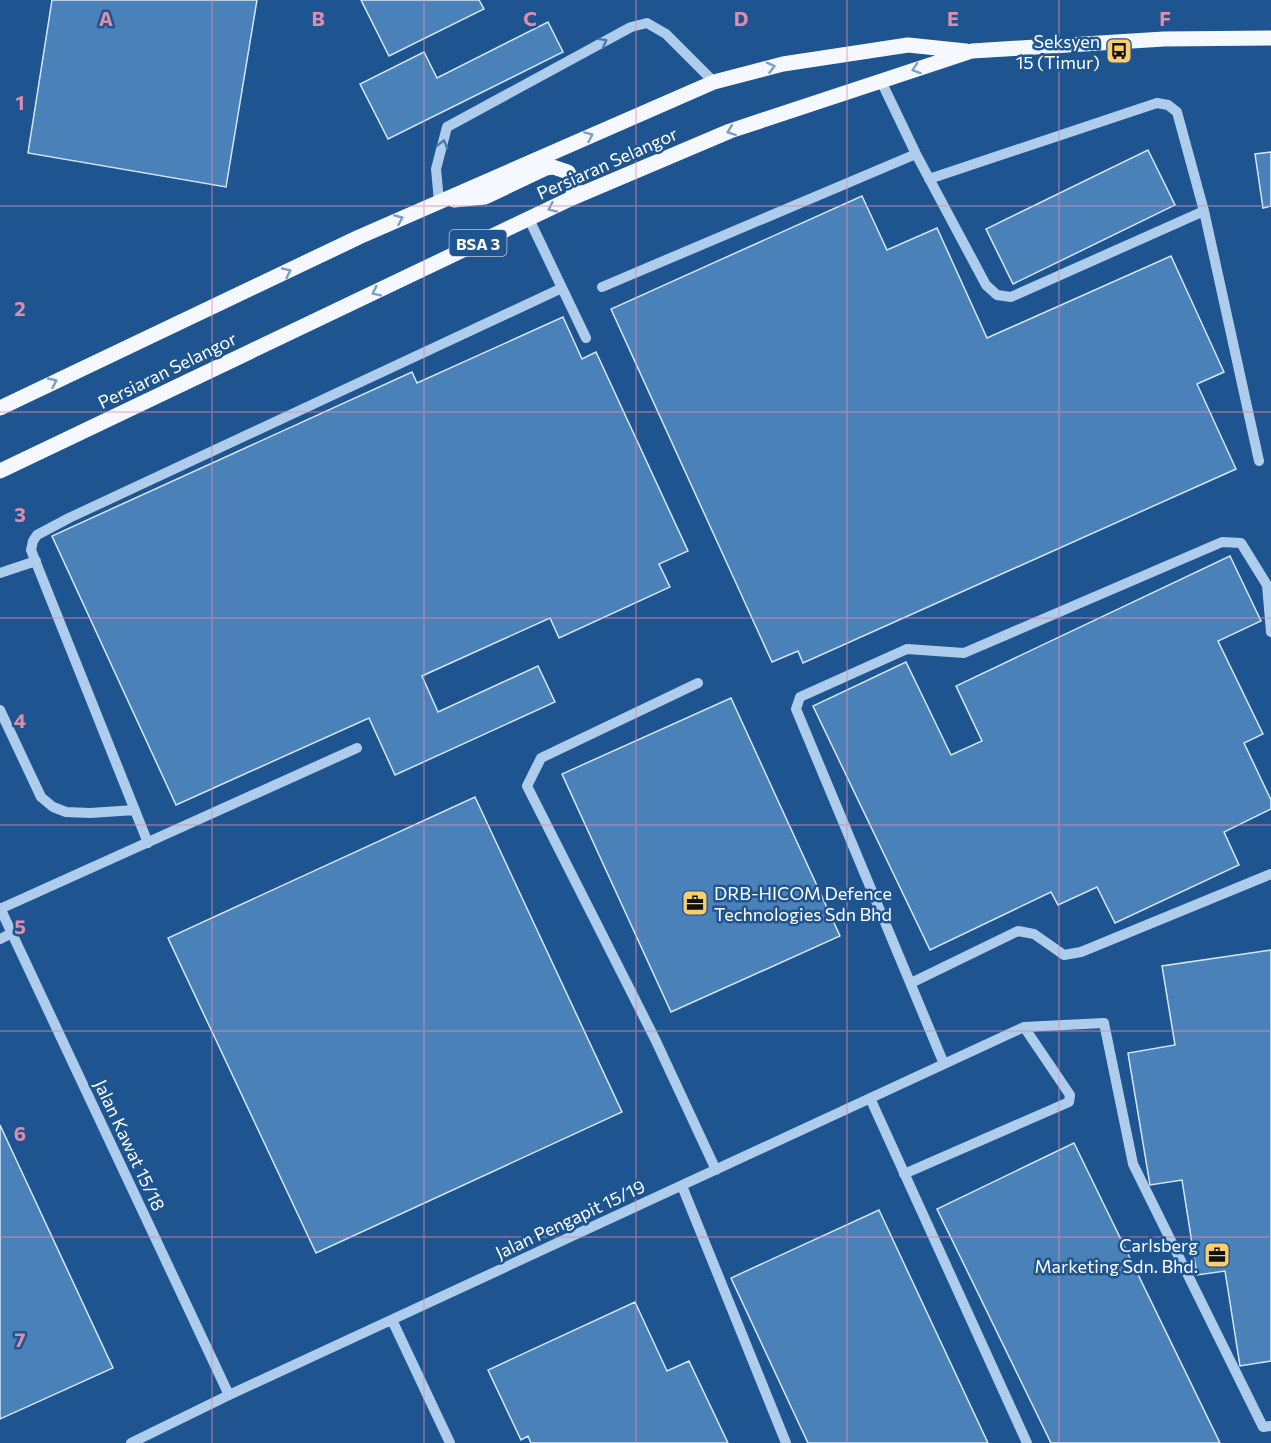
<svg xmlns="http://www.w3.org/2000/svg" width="1271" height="1443" viewBox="0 0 1271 1443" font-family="Commissioner,sans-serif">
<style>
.building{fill:#4b81b9;stroke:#d4e7fa;stroke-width:1.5}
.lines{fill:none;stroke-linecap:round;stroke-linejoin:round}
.minor{stroke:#aecded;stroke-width:10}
.major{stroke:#f5f9ff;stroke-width:15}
.oneway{stroke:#4979ac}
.oneway2{stroke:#7f9fc2}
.grid{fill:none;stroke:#e08cad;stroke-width:1.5;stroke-opacity:0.55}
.labels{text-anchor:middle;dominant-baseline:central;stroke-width:5;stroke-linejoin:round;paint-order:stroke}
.shield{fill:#1e5590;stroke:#bcccde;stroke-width:1.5}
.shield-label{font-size:16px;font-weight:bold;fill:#fff}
.poi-label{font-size:18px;fill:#fff;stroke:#1e5590;text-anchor:end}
.street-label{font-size:18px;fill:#fff;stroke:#1e5590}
.grid-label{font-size:20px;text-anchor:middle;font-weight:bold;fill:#e08cad;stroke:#1e5590;stroke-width:5;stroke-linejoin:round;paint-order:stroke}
</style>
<rect width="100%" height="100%" fill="#1e5590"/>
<!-- building -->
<path class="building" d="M 52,0 L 257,0 L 226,187 L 28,153 Z
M 361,0 L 479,0 L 484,9 L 389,56 Z
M 548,22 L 563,52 L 388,139 L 360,84 L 424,52 L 437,78 Z
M 1148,150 L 1175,205 L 1013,284 L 986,229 Z
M 1271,152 L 1271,206 L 1263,208 L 1255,154 Z
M 862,196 L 887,250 L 937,228 L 987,338 L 1171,256 L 1224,372 L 1197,384 L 1236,469 L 803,663 L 798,651 L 772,662 L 611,309 Z
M 563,317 L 582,359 L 596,352 L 688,551 L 659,564 L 670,587 L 559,638 L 550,618 L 422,676 L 438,712 L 538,666 L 555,702 L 395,775 L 369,718 L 176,805 L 52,536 L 412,372 L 417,383 Z
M 1230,556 L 1261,621 L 1218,641 L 1263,734 L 1244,743 L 1271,800 L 1271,809 L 1224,832 L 1239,865 L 1115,923 L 1097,887 L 1058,905 L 1051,892 L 930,950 L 813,706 L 906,662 L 951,755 L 982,741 L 956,686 Z
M 731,698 L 840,936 L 671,1012 L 562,774 Z
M 475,797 L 622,1112 L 316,1253 L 168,938 Z
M 1271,950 L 1271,1361 L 1240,1366 L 1225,1271 L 1197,1275 L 1182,1180 L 1150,1185 L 1128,1053 L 1175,1045 L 1162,966 Z
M 0,1125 L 113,1368 L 0,1419 Z
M 1074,1143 L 1220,1443 L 1051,1443 L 937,1209 Z
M 879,1210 L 988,1443 L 808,1443 L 731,1278 Z
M 635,1302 L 667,1371 L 689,1361 L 728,1443 L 531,1443 L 528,1436 L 521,1440 L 488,1370 Z"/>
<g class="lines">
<!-- minor -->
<path class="minor" d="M 881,81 L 916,154 L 986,285 L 997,295 L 1011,297 L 1204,211
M 929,179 L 1157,103 L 1168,105 L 1177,112 L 1204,211 L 1259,461
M 439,201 L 436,169 L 447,127 L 631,27 L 647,23 L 666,34 L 714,82
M 529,219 L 586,338
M 602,287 L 916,154
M 0,573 L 36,561
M 698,683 L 541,758 L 527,786 L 655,1039 L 716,1170
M 0,710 L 41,797 L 53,807 L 66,812 L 90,813 L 135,810
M 148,843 L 31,550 L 33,541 L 37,535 L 69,518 L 562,288
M 0,908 L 229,1395
M 0,909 L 357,748
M 0,939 L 12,933
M 911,983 L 1018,931 L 1034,934 L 1064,955 L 1081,952 L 1271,874
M 944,1064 L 796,709 L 800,697 L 907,649 L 964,653 L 1222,542 L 1241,543 L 1267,585 L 1271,632
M 870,1098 L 1027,1443
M 904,1174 L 1069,1102 L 1070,1095 L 1024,1027
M 682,1186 L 786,1443
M 392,1320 L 450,1443
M 131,1443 L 229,1395 L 1024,1027 L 1104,1023 L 1133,1164 L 1263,1427 L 1271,1426"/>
<!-- major -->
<path class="major" d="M 454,200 L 485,197 L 546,168 L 553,167 L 568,172 L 575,186 L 572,198
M 0,408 L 359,237 L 714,82 L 783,64 L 908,45 L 966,51
M 0,471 L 572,198 L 730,131 L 972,51 L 1164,39 L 1271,38"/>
</g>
<!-- one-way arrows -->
<defs><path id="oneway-chevron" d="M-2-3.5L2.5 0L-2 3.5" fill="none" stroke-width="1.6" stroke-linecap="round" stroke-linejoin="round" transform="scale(1.5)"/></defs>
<g class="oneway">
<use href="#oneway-chevron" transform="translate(603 42) rotate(-29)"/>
<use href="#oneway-chevron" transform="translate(443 144) rotate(-75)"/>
</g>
<g class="oneway2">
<use href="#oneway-chevron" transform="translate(771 67) rotate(-14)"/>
<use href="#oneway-chevron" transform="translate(916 69) rotate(162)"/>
<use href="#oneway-chevron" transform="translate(731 131) rotate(159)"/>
<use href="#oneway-chevron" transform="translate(589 136) rotate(-24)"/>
<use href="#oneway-chevron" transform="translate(552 208) rotate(155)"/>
<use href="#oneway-chevron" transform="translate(399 219) rotate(-24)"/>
<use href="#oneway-chevron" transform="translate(287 272) rotate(-25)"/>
<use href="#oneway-chevron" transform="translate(376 292) rotate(154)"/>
<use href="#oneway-chevron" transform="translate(53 382) rotate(-25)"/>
</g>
<!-- grid -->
<path class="grid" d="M 212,0 L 212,1443M 424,0 L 424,1443M 636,0 L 636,1443M 847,0 L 847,1443M 1059,0 L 1059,1443M 0,206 L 1271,206M 0,412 L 1271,412M 0,618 L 1271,618M 0,825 L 1271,825M 0,1031 L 1271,1031M 0,1237 L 1271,1237"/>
<!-- icons -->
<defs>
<g id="bus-square" transform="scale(1.35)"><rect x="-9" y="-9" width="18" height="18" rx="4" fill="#fccd6e" stroke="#1e5590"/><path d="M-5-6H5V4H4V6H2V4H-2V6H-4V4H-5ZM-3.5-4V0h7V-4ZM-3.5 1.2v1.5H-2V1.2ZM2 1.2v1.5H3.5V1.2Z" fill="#111"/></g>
<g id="office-square" transform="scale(1.35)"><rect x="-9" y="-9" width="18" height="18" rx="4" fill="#fccd6e" stroke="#1e5590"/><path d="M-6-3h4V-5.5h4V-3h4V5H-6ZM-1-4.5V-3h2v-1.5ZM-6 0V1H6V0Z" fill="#111"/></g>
</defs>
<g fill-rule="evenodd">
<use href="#bus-square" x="1119" y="51"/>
<use href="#office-square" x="695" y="903"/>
<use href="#office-square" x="1217" y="1255"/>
</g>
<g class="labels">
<!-- shield labels -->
<rect class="shield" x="449.5" y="230" width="57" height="26" rx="4.5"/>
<g class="shield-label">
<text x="478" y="243">BSA 3</text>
</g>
<!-- poi labels -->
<g class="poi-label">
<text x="1100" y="41">Seksyen<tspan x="1100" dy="21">15 (Timur)</tspan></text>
<text x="714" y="893" text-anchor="start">DRB-HICOM Defence<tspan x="714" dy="21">Technologies Sdn Bhd</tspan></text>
<text x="1198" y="1245">Carlsberg<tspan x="1198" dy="21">Marketing Sdn. Bhd.</tspan></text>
</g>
<!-- street labels -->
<g class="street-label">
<text transform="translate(607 163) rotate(-24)">Persiaran Selangor</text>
<text transform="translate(167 370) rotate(-26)">Persiaran Selangor</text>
<text transform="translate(130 1145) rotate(65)">Jalan Kawat 15/18</text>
<text transform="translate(570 1219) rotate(-25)">Jalan Pengapit 15/19</text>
</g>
</g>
<g class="grid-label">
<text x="106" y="26">A</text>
<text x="318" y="26">B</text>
<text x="530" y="26">C</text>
<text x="741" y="26">D</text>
<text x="953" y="26">E</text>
<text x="1165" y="26">F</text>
<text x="20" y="110">1</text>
<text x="20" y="316">2</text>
<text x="20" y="522">3</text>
<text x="20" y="728">4</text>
<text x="20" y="934">5</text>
<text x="20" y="1141">6</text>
<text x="20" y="1347">7</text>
</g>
</svg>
